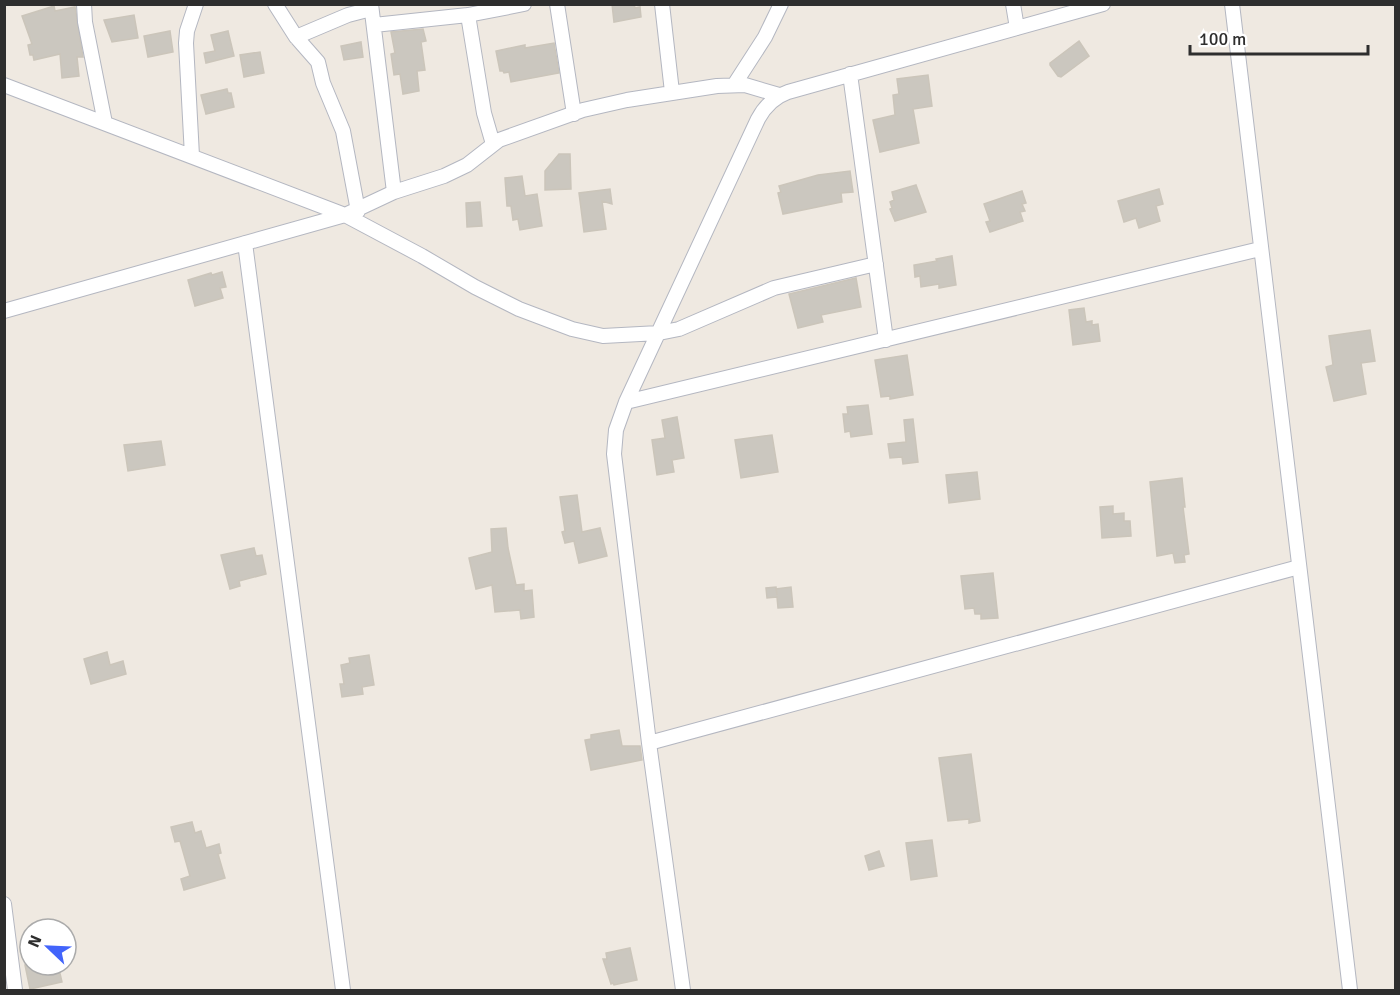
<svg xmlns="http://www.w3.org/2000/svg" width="1400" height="995" viewBox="0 0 1400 995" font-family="Signika,sans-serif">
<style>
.building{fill:#cbc7bf;stroke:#cbc5ba;stroke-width:1.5}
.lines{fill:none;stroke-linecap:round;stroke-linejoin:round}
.minor-casing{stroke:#b4b7c1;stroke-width:16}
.minor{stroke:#fff;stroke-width:14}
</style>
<rect width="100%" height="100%" fill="#efe9e1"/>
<!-- building -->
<path class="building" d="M 612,4 L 634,4 L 635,8 L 640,7 L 641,17 L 614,22 Z
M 54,6 L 55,11 L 75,7 L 83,57 L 77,57 L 79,76 L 62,78 L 60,54 L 34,60 L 33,55 L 30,55 L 28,45 L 32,44 L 22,16 Z
M 134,15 L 138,38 L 112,42 L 104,20 Z
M 423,29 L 426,41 L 421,42 L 425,70 L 417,71 L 419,91 L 403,94 L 400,74 L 394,75 L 391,54 L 395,53 L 391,32 Z
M 170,31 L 173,52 L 148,57 L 144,36 Z
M 228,31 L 234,56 L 206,63 L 204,53 L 215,51 L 211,35 Z
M 1079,41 L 1089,56 L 1061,77 L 1058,76 L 1050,65 L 1050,63 Z
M 361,42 L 363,57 L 344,60 L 341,46 Z
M 554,43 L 559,73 L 511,82 L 509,72 L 504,73 L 503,71 L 500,71 L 496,51 L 525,45 L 525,48 Z
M 260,52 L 264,73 L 244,77 L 240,55 Z
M 928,75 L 932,106 L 913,109 L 919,143 L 880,152 L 873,120 L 895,115 L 893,95 L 899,94 L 897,79 Z
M 227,89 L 228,93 L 231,93 L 234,107 L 206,114 L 201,95 Z
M 559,154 L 570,154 L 571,189 L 545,190 L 545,171 Z
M 850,171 L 853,192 L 841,193 L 842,202 L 783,214 L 778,193 L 781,192 L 779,186 L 818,175 Z
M 522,176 L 525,196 L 537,194 L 542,226 L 520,230 L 518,219 L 513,220 L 511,206 L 507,206 L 505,178 Z
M 916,185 L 926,212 L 895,221 L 890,209 L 892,208 L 890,202 L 894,200 L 892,192 Z
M 610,189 L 612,204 L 602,201 L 606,229 L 584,232 L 579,193 Z
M 1159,189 L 1163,204 L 1156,206 L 1160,221 L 1139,228 L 1136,218 L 1124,222 L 1118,201 Z
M 1022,191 L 1026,203 L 1022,204 L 1025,211 L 1020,212 L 1023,221 L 990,232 L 986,222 L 990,221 L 984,204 Z
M 480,202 L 482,226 L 467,227 L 466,203 Z
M 952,256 L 956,285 L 939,288 L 939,284 L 921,287 L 920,276 L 915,277 L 914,265 L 937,261 L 936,259 Z
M 222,272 L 226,287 L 220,288 L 223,298 L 195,306 L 188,280 L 211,273 L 212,275 Z
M 856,278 L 861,307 L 821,315 L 823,322 L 798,328 L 789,294 Z
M 1084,308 L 1086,322 L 1092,321 L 1092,325 L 1098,324 L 1100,341 L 1073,345 L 1069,310 Z
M 1370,330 L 1375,361 L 1361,363 L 1366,394 L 1334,401 L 1326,367 L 1333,365 L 1329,336 Z
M 907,355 L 913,395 L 890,399 L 890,396 L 881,397 L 875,360 Z
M 868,405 L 872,434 L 851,437 L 850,431 L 845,432 L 843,414 L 848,414 L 847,407 Z
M 677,417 L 684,458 L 672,460 L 674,472 L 657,475 L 652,440 L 665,438 L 662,420 Z
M 913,419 L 918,462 L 903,464 L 902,457 L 890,458 L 888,444 L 906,442 L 904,420 Z
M 772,435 L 778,472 L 741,478 L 735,440 Z
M 161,441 L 165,465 L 128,471 L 124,445 Z
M 977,472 L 980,499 L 949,503 L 946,475 Z
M 1182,478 L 1185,507 L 1183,507 L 1189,554 L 1184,555 L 1185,562 L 1175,563 L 1173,553 L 1157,556 L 1150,482 Z
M 577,495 L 582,532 L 600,528 L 607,556 L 579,563 L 574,541 L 565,543 L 562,532 L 565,531 L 560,497 Z
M 1113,506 L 1113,514 L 1124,513 L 1124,521 L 1130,521 L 1131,536 L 1102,538 L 1100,507 Z
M 506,528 L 508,548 L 516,585 L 524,584 L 524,591 L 532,590 L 534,617 L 521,619 L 520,610 L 495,612 L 492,585 L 476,589 L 469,558 L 492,552 L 491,529 Z
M 254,548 L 256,556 L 262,555 L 266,574 L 239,581 L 240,586 L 230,589 L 221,555 Z
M 993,573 L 998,618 L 981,619 L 981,614 L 975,614 L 974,608 L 965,609 L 961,576 Z
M 776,587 L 777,595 L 776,589 L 791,587 L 793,607 L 778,608 L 777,597 L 767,598 L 766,588 Z
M 107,652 L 110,665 L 123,661 L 126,674 L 91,684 L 84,659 Z
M 369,655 L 374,685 L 362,687 L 363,694 L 342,697 L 340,684 L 344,684 L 341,665 L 350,663 L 349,658 Z
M 619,730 L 622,746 L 640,746 L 642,760 L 591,770 L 585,740 L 591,739 L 591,735 Z
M 971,754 L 980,821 L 969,823 L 969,819 L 948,821 L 939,758 Z
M 192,822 L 195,833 L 201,831 L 206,848 L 219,844 L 221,853 L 218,854 L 225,878 L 184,890 L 181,879 L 190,876 L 180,841 L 175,842 L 171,827 Z
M 932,840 L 937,876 L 911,880 L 906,843 Z
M 879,851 L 884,866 L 869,870 L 865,856 Z
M 630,948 L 637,980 L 614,985 L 613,983 L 611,984 L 603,959 L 607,959 L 606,953 Z
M 25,965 L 58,965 L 62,982 L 30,989 Z"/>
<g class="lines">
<!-- minor casing -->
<g class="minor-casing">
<path id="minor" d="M 84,4 L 85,22 L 105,123
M 275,4 L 296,37 L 318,62 L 323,83 L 343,131 L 358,211
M 371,4 L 394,192
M 557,4 L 574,114
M 662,4 L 672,92
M 1013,4 L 1017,28
M 1232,4 L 1350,990
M 468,15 L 484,113 L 493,144
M 374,25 L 468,15 L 524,4
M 296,37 L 348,15 L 371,9
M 850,74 L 886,340
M 4,85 L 345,215 L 4,311
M 734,85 L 765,37 L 781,4
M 192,156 L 186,43 L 187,31 L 196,4
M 345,215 L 422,256 L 475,287 L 519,309 L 572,329 L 603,336 L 659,333 L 679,329 L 774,288 L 876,264
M 345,215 L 394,192 L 444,176 L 467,165 L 499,140 L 583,110 L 627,100 L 717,86 L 745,85 L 779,95
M 245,243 L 343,990
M 626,402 L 1260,249
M 649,743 L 1299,567
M 4,904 L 15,990
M 683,990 L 649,743 L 614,454 L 616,430 L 626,402 L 758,119 C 765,106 774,97 788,92 L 1103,4"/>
</g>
<!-- minor -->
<use href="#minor" class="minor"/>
</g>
<!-- border -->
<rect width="1400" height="995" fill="none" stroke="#2e2e2e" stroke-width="12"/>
<!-- north arrow -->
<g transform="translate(48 947) rotate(293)"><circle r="28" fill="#ffffff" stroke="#ababab" stroke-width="1.5"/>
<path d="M0-4.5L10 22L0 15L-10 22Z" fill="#4264fb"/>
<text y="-9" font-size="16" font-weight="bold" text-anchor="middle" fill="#2e2e2e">N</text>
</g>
<!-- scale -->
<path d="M1190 45v9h178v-9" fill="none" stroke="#2e2e2e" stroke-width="3"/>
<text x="1199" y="45" font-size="18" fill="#2e2e2e" stroke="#ffffff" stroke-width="4.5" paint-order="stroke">100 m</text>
</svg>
